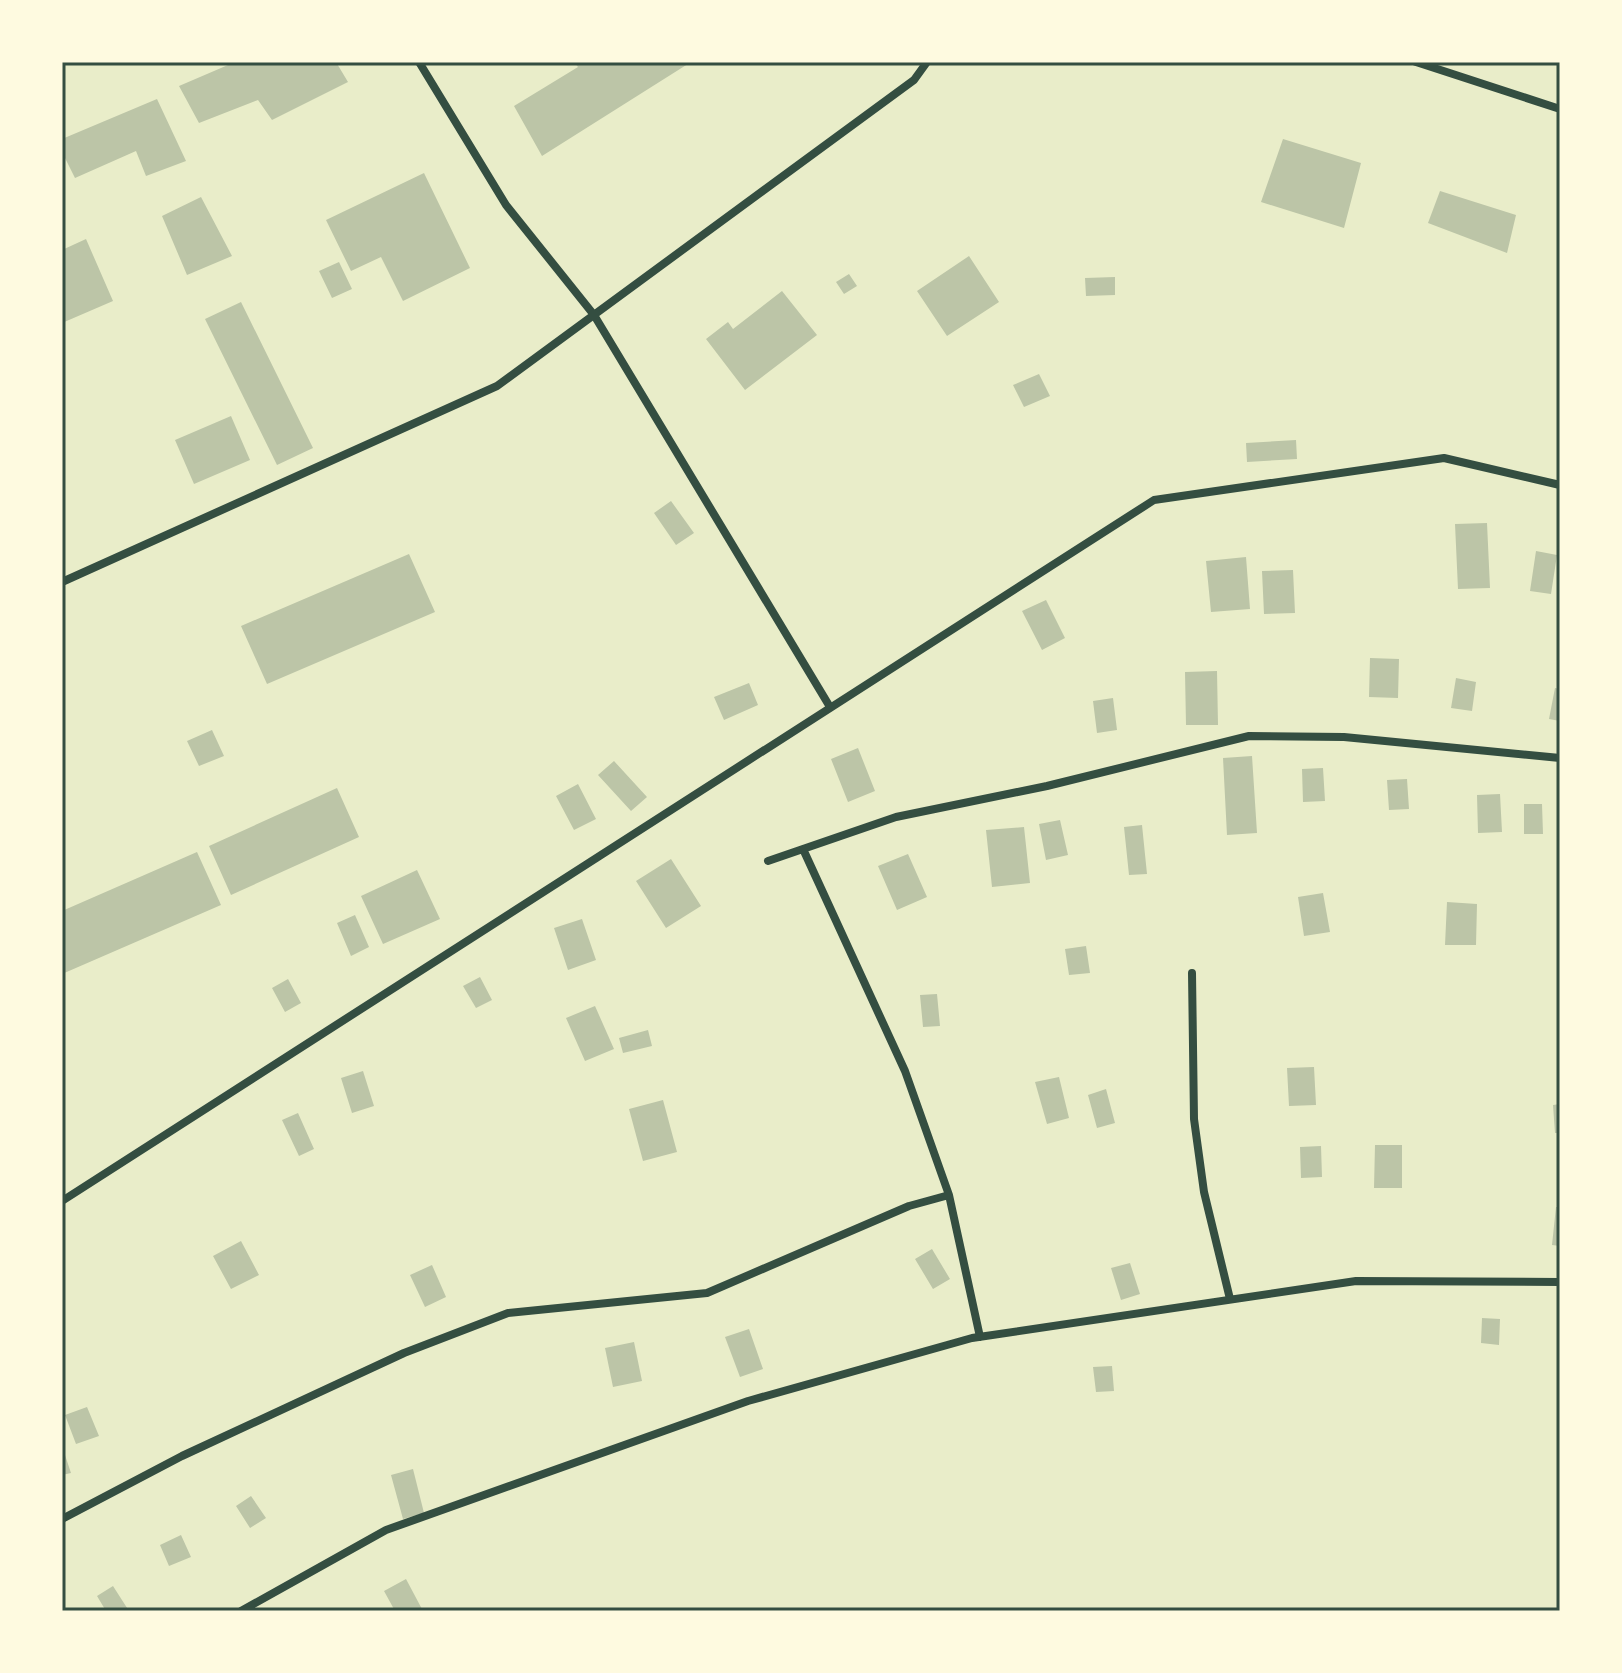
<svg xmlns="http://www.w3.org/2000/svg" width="1622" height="1673" viewBox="0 0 1622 1673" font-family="Commissioner,sans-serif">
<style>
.building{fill:#bcc5a7}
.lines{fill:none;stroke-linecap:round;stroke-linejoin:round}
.minor{stroke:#344e41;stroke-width:8}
.neatline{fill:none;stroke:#344e41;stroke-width:3}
</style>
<rect width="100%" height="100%" fill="#e9edc9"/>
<!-- building -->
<path class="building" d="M 235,62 L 336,62 L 348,82 L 272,120 L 258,100 L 199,123 L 179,86 Z
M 574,62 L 691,62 L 542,156 L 514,106 L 578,67 Z
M 157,99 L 186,161 L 146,176 L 136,151 L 75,178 L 62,152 L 62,139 Z
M 1283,139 L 1361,163 L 1344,228 L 1261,202 Z
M 424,173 L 470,268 L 403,301 L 381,257 L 351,271 L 326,220 Z
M 1440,191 L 1516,215 L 1507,253 L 1428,223 Z
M 201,197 L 232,256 L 187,275 L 162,216 Z
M 86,239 L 113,301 L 62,323 L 62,250 Z
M 969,256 L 999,302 L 947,336 L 917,291 Z
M 339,262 L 352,289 L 332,298 L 319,271 Z
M 849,274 L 857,286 L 844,294 L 836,282 Z
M 1115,277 L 1115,295 L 1086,296 L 1085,278 Z
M 782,291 L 817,335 L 745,390 L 706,339 L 728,322 L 733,329 Z
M 241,302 L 313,448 L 277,465 L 205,319 Z
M 1039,374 L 1050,396 L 1024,407 L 1013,385 Z
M 231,416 L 250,460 L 194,484 L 175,440 Z
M 1296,440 L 1297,459 L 1247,462 L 1246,443 Z
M 671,501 L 694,533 L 676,545 L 654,513 Z
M 1487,523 L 1490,588 L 1458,589 L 1455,524 Z
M 1536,551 L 1557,555 L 1551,594 L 1530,591 Z
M 409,554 L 435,612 L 267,684 L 241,626 Z
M 1246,557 L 1250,609 L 1211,612 L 1206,561 Z
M 1293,570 L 1295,613 L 1264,614 L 1262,571 Z
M 1046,600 L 1065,638 L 1042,650 L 1022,611 Z
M 1370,658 L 1399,659 L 1398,698 L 1369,697 Z
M 1217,671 L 1218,725 L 1186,725 L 1185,672 Z
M 1456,678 L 1476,682 L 1472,711 L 1451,708 Z
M 749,683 L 758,705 L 724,720 L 714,697 Z
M 1555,688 L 1560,689 L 1560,721 L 1549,719 Z
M 1113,698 L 1117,730 L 1097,733 L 1093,701 Z
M 212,730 L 224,756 L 199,766 L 187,741 Z
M 858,748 L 875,791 L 848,802 L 831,759 Z
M 1252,756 L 1257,833 L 1227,835 L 1223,758 Z
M 614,761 L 647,797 L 631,811 L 598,775 Z
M 1323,768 L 1325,801 L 1303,802 L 1302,769 Z
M 1407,779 L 1409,809 L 1389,810 L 1387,780 Z
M 578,784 L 596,819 L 574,830 L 556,796 Z
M 337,788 L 359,837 L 231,895 L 209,846 Z
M 1500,794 L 1502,832 L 1478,833 L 1477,795 Z
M 1524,804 L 1542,804 L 1543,834 L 1524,834 Z
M 1060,820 L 1068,855 L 1046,860 L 1039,824 Z
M 1142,825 L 1147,874 L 1129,875 L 1124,827 Z
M 1024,827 L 1030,883 L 992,887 L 986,830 Z
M 197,852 L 221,905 L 62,974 L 62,911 Z
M 908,854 L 927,897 L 897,910 L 878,866 Z
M 671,859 L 701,906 L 666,928 L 636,881 Z
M 417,870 L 440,919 L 383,944 L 361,896 Z
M 1323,893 L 1330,932 L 1304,936 L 1298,897 Z
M 1447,902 L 1477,904 L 1476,945 L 1445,945 Z
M 355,915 L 369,947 L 351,956 L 337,923 Z
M 582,919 L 596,960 L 568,970 L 554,928 Z
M 1086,946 L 1090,973 L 1069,975 L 1065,949 Z
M 480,977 L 492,1000 L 476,1008 L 463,986 Z
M 288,979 L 301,1003 L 285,1012 L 272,988 Z
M 937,994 L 940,1026 L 923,1027 L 920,995 Z
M 595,1006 L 614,1049 L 585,1061 L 566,1018 Z
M 648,1030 L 652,1046 L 623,1053 L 619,1038 Z
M 1314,1067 L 1316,1105 L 1289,1106 L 1287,1068 Z
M 363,1071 L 374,1106 L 352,1113 L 341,1078 Z
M 1059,1077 L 1069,1118 L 1047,1124 L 1035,1082 Z
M 1106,1089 L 1115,1123 L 1097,1128 L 1088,1095 Z
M 663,1100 L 677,1152 L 643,1161 L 629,1109 Z
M 1560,1104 L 1560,1133 L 1555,1133 L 1553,1105 Z
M 298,1113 L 314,1149 L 299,1156 L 282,1120 Z
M 1375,1145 L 1402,1145 L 1402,1188 L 1374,1188 Z
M 1321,1146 L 1322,1177 L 1301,1178 L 1300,1147 Z
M 1556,1207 L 1560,1207 L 1560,1246 L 1552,1245 Z
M 241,1241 L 259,1275 L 231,1289 L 213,1256 Z
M 932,1249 L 950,1279 L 933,1289 L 915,1259 Z
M 1130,1263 L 1140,1294 L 1121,1300 L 1111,1268 Z
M 432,1265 L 446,1297 L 425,1307 L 410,1275 Z
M 1482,1318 L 1500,1319 L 1499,1345 L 1481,1343 Z
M 749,1329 L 763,1369 L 740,1377 L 725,1337 Z
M 634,1342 L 642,1381 L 613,1387 L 605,1348 Z
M 1112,1366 L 1114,1391 L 1096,1392 L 1093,1367 Z
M 87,1407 L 99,1436 L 76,1444 L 65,1415 Z
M 62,1446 L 71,1473 L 62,1475 Z
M 413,1469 L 424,1513 L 403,1519 L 391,1475 Z
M 251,1496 L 266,1518 L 250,1528 L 236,1506 Z
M 181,1535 L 191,1557 L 169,1566 L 160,1545 Z
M 406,1579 L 423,1611 L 395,1611 L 384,1591 Z
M 113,1586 L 129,1611 L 106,1611 L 97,1596 Z"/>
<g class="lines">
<!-- minor -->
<path class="minor" d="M 419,62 L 506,205 L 594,315 L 830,707
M 1416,62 L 1560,109
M 62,582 L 497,386 L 914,80 L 927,62
M 803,849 L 905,1071 L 949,1195 L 980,1337
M 768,861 L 896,817 L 1047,786 L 1249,736 L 1344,737 L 1560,758
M 1192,973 L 1194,1119 L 1204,1192 L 1230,1299
M 62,1201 L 1154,500 L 1444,458 L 1560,485
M 62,1519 L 182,1456 L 404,1353 L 508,1313 L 707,1293 L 909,1206 L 949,1195
M 241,1611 L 386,1530 L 748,1401 L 972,1338 L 1356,1281 L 1560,1282"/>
</g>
<!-- border -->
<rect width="1622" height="1673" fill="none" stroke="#fefae0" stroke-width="128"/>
<rect x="64" y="64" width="1494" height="1545" class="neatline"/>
</svg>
